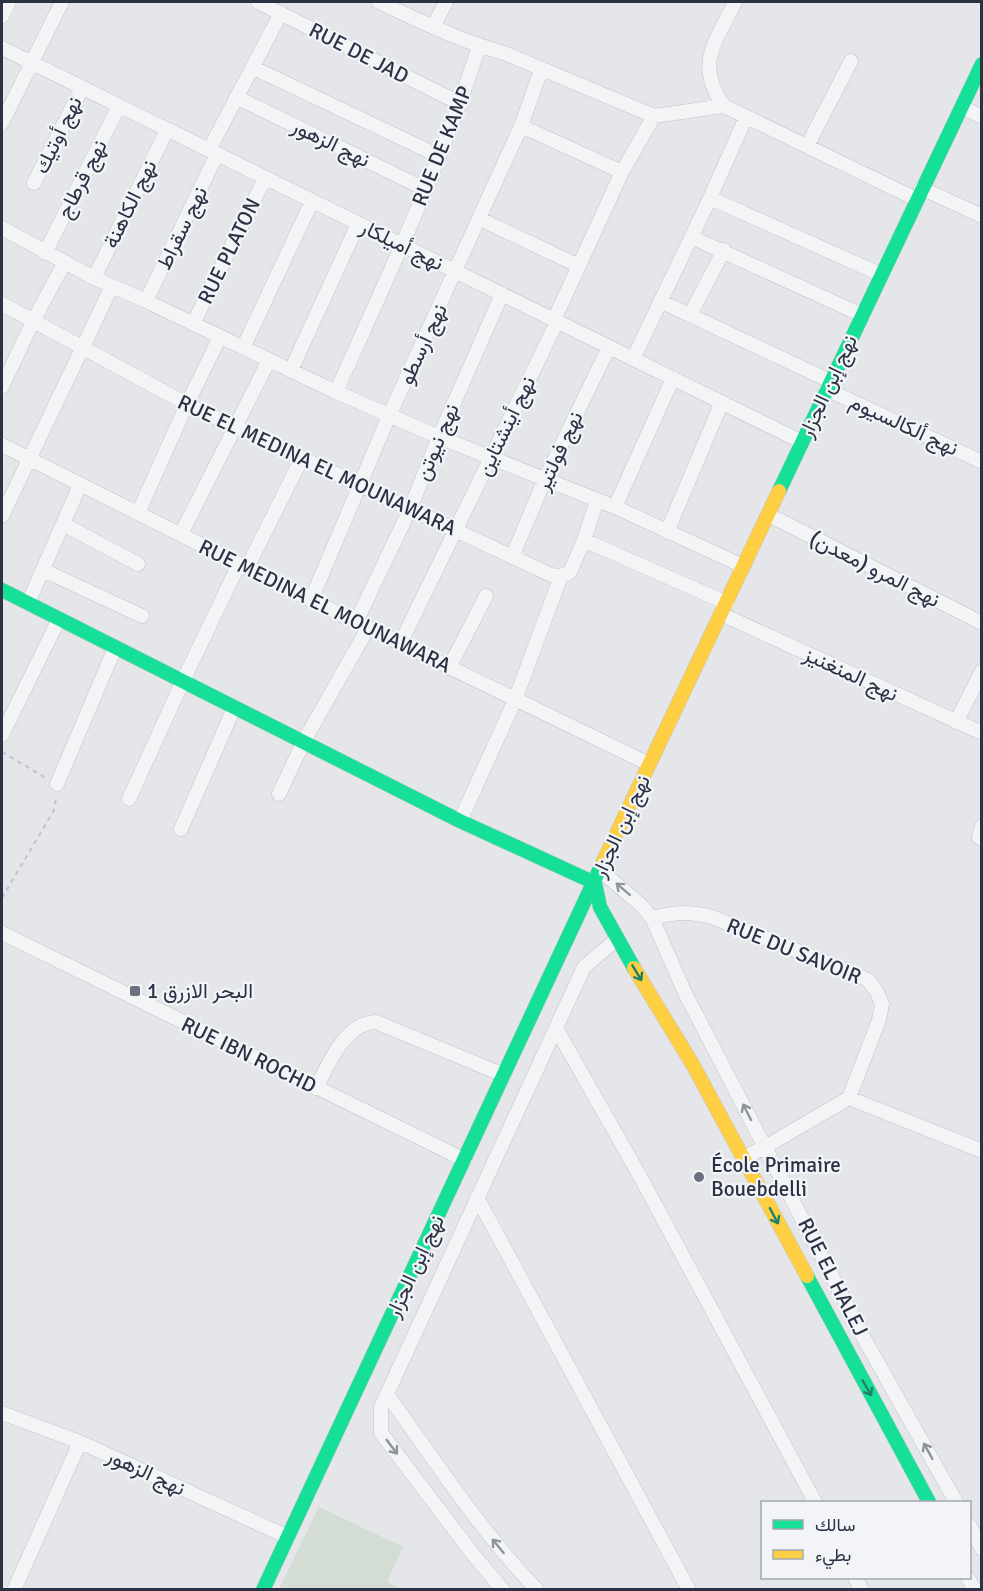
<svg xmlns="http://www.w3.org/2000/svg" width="983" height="1591" viewBox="0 0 983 1591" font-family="Signika,Vazirmatn,sans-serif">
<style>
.grass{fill:#d4ddd4}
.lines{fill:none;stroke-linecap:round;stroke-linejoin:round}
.street-casing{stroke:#c2c4c7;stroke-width:15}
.fast-casing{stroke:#c2c4c7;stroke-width:15}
.slow-casing{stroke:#c2c4c7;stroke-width:15}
.path{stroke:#c3c4c9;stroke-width:2;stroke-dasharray:4.5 4.5;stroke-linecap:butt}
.street{stroke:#f3f4f6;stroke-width:14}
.fast{stroke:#16e098;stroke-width:14}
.slow{stroke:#ffcf43;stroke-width:14}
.oneway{stroke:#8e939d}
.oneway2{stroke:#21806a}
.poi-dot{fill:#6b717e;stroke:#f2f4f8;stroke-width:2}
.labels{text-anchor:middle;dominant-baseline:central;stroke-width:4.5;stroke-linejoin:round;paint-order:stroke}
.street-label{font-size:21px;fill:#2a3244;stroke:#f2f4f8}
.poi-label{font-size:21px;fill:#2a3244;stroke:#f2f4f8;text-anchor:start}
</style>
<rect width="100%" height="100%" fill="#e4e6e9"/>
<!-- grass -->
<path class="grass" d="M 319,1507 L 403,1547 L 387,1582 L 401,1589 L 279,1589 Z"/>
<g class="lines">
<!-- street casing -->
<g class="street-casing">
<path id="street" d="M 258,2 L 461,104
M 379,2 C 420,21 460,41 504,53 L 654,116 L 724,106
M 735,2 C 716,42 694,64 724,106 L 916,199
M 2,16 L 9,2
M 433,27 L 446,2
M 2,48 L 802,442
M 252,67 L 439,156
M 236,97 L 425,189
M 962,107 L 982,117
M 2,123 L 62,2
M 521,126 L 541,70
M 807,146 L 851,61
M 209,150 L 281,13
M 34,183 L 82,88
M 921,188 L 982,216
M 710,198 L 746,117
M 480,219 L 579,266
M 2,228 L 94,278 L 146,301 L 336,392 L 439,437 L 615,507 L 743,566
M 691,237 L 862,315
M 45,253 L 119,106
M 94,278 L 167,130
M 146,301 L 217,154
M 660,301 L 830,381
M 2,304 L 187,404 L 551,575 L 561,576 L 570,572 L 584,540 L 597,500
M 690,315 L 724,250
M 554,320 L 622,172 L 654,116
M 193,324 L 265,178
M 243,348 L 312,201
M 633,359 L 710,198 L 880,274
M 291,370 L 358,224
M 2,387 L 33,321 L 65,262
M 826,389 L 982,462
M 336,392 C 387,278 441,165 479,46
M 2,445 L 311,600 L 649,764
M 615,507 L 673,378
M 138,513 L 187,404 L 220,337
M 769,515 L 982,623
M 2,516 L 112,286
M 63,524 L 138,564
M 667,532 L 722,402
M 181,534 L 269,360
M 584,540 L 727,603
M 512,557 L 545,479 L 609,347
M 247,568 L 302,458
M 43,570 L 142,616
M 311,600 L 389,416 L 521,126 L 622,172
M 28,603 L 80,485
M 721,614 L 982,733
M 356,622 L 410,509 L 439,437 L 502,294
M 400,644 L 557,322
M 449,668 L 486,596
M 956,722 L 982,671
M 2,735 L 59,619
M 57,784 L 115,648
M 279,794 L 304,741 L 368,628
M 129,799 L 182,683 L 239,564
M 460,821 L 515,700 L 561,576
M 982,826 L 979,837 L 982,839
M 181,829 L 234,708
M 600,870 L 641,905 L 652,918 L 685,993 L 866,1342 L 956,1502
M 652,918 C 676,912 687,911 712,917 L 853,973 L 868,980 L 877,992 L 882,1004 L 879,1020 L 849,1098 L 765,1147 L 743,1158
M 2,933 L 465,1160
M 556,1028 L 641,1178 L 815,1502
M 316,1088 C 329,1064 344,1023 376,1022 L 504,1075
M 849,1098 L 982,1151
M 477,1197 L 689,1590
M 387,1394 C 435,1461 480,1530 537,1590
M 2,1413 L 80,1442 L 288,1537
M 970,1526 L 982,1549
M 855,1578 L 862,1590
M 968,1578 L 975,1590
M 14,1590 L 80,1442
M 503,1590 L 472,1553 L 381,1433 L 381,1407 L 584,967 L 617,939"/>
</g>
<!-- fast casing -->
<g class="fast-casing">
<path id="fast" d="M 779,491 L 982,64
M 2,590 L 460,821 L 595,883 L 600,907 L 634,968
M 807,1276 L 929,1502
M 263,1590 L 602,864"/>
</g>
<!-- slow casing -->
<g class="slow-casing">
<path id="slow" d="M 602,864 L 779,491
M 634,968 L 693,1065 L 807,1276"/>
</g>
<!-- path -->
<path class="path" d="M 2,752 L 46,778
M 2,898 L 54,810 L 56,798"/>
<!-- street -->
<use href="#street" class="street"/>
<!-- fast -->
<use href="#fast" class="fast"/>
<!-- slow -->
<use href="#slow" class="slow"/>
</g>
<!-- one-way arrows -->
<defs><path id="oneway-shaft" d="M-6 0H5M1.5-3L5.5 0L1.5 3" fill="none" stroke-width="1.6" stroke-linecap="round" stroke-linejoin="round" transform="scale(1.5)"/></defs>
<g class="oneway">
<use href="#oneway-shaft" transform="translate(623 889) rotate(-139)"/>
<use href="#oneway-shaft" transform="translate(747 1112) rotate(-117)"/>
<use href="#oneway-shaft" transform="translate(392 1447) rotate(53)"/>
<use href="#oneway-shaft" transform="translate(928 1451) rotate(-119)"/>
<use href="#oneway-shaft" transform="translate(498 1546) rotate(-129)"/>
</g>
<g class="oneway2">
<use href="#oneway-shaft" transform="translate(637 973) rotate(59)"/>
<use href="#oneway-shaft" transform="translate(774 1216) rotate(62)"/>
<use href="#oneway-shaft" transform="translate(867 1388) rotate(60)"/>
</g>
<!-- markers -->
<g class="poi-dot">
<rect x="129" y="985" width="12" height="12" rx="3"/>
<circle cx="699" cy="1177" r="6"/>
</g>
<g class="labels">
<!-- street labels -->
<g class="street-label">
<text transform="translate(359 53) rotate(27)">RUE DE JAD</text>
<text transform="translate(58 135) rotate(-64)">نهج أوتيك</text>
<text transform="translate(331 143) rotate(26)">نهج الزهور</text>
<text transform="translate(442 146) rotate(-68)">RUE DE KAMP</text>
<text transform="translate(82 179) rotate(-63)">نهج قرطاج</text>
<text transform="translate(130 204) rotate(-64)">نهج الكاهنة</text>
<text transform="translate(182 228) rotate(-64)">نهج سقراط</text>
<text transform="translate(402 245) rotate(26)">نهج أميلكار</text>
<text transform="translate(229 251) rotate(-64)">RUE PLATON</text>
<text transform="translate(423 344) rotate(-65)">نهج أرسطو</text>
<text transform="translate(828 386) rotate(-65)">نهج إبن الجزار</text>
<text transform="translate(904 425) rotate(25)">نهج ألكالسيوم</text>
<text transform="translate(506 426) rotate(-64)">نهج أينشتاين</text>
<text transform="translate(437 442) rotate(-67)">نهج نيوتن</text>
<text transform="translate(559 451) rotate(-65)">نهج فولتير</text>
<text transform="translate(317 465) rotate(25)">RUE EL MEDINA EL MOUNAWARA</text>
<text transform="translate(875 569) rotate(27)">نهج المرو (معدن)</text>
<text transform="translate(325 606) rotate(26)">RUE MEDINA EL MOUNAWARA</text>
<text transform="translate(851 674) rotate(25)">نهج المنغنيز</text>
<text transform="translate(621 826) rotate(-65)">نهج إبن الجزار</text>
<text transform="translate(794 951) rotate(22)">RUE DU SAVOIR</text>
<text transform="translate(249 1055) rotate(26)">RUE IBN ROCHD</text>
<text transform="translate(415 1266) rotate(-65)">نهج إبن الجزار</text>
<text transform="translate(833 1277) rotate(63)">RUE EL HALEJ</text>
<text transform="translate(146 1472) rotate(25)">نهج الزهور</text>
</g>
<!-- poi labels -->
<g class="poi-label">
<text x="147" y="991">1 البحر الازرق</text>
<text x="711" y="1165">École Primaire<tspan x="711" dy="24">Bouebdelli</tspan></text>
</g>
</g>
<!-- border -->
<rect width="983" height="1591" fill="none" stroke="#2a3244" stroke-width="6"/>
<!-- legend -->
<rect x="761" y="1501" width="210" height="78" fill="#f2f4f8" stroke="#a2a6b0" stroke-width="1.5"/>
<rect x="773" y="1520" width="30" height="9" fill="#16e098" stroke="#a2a6b0" stroke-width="1.5"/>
<text x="815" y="1531" font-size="18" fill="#2a3244">سالك</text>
<rect x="773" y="1550" width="30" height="9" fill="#ffcf43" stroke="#a2a6b0" stroke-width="1.5"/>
<text x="815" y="1561" font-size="18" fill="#2a3244">بطيء</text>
</svg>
